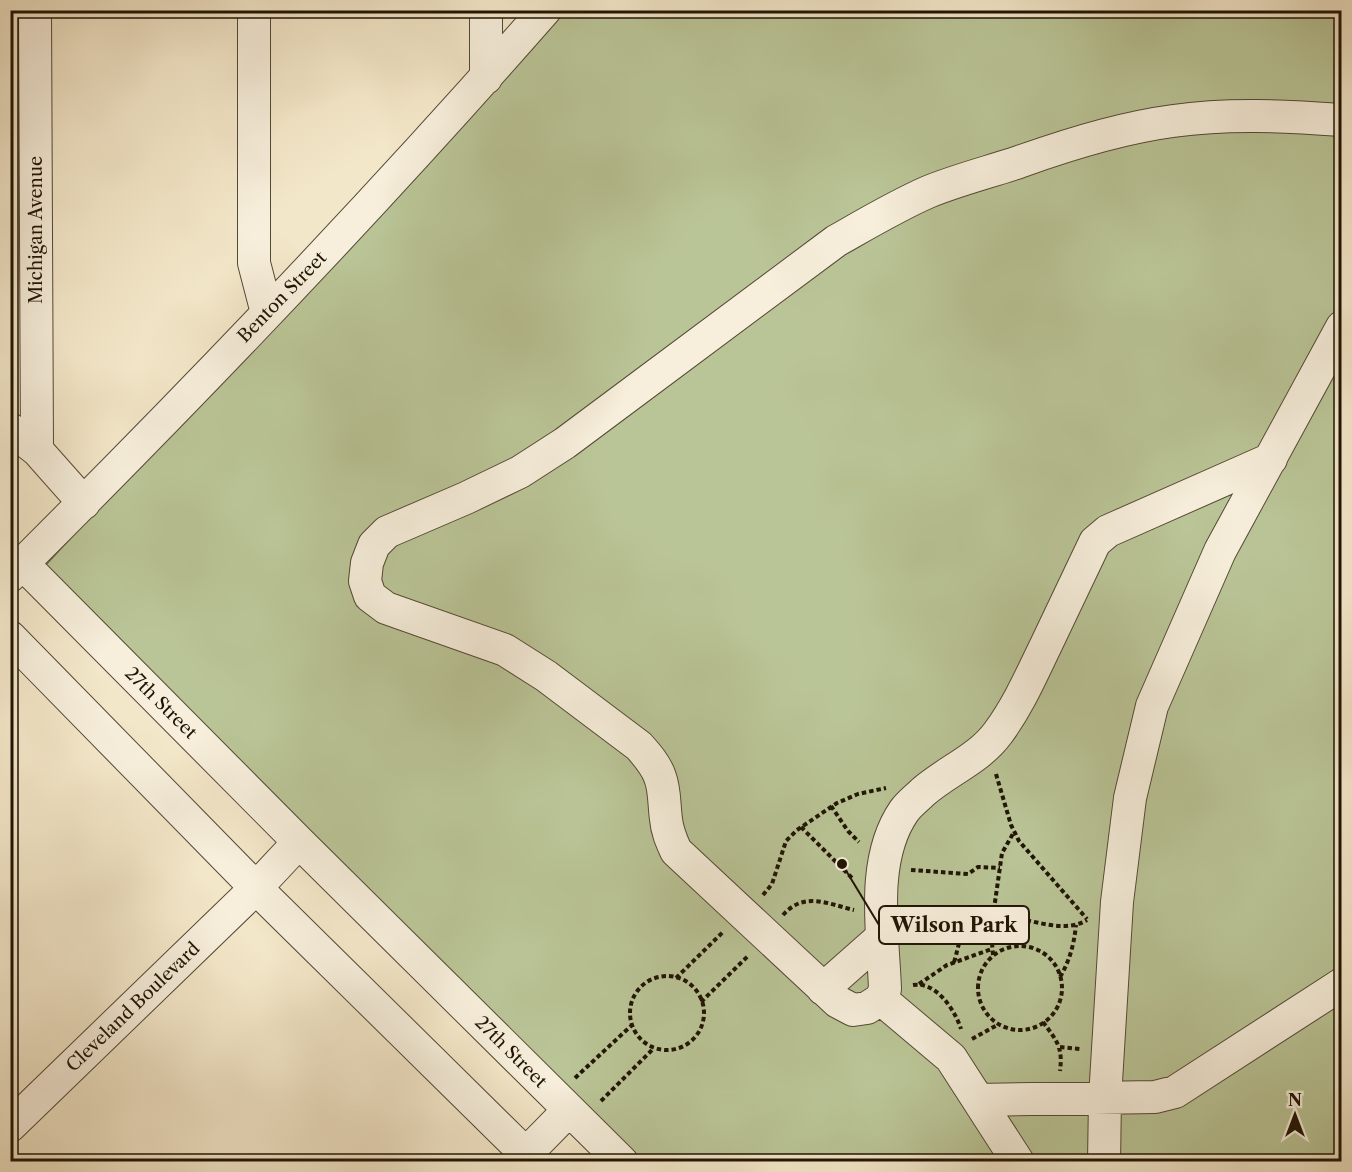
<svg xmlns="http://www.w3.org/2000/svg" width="1352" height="1172" viewBox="0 0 1352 1172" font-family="'Libre Caslon Text',serif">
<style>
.green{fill:#bac597;stroke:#6c6c4e;stroke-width:1.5}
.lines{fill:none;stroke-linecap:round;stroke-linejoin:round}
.minor-casing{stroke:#544935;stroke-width:34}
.path{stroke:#1f1404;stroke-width:4;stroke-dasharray:4.5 3;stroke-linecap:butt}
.minor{stroke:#f7efdc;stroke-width:32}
.labels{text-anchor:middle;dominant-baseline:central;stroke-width:4.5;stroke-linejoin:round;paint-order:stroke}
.street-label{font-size:18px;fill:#1f1404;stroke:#f7efdc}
.leader{fill:none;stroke:#1f1404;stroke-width:2}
.callout-dot{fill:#1f1404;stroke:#f7efdc;stroke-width:2}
.callout{fill:#f7efdc;stroke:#1f1404;stroke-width:2}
.callout-label{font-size:20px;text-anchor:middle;font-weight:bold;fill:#1f1404}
</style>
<rect width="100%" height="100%" fill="#f3e7c9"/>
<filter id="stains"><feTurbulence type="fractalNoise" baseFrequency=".00333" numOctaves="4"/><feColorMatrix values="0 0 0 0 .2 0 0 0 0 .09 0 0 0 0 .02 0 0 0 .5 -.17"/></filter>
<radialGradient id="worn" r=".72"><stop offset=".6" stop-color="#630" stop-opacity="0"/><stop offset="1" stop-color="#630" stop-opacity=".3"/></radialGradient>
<!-- green -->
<path class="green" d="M 554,11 L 1341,11 L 1341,1161 L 639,1161 L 44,567 Z"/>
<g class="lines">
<!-- minor casing -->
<g class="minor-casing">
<path id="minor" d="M 35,10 L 37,450
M 254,10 L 254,263 L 267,313
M 486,10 L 486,78
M 10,429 L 37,450 L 84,503
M 1271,459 L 1108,531 L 1095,542 C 1078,577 1062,611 1046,645 C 1031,676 1018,706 998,733 C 979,759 947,771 923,792 C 917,798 909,804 904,811 C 870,860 883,933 885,989 L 881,999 L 867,1008 L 853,1010 L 838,1002 L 676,851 C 671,840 667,831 666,819 C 664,805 665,790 660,777 C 656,765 647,755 639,746 L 546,676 L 505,650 L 386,608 L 370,596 L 365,581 L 367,563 L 374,545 L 387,532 L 466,498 L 520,472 L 565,443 L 836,241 C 866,224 896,206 928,192 C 957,180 989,172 1019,162 C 1069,144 1120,128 1173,121 C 1229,113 1285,116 1342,120
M 23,564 L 299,842 L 622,1162
M 10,576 C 194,393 374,205 545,10
M 10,637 L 256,888 L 534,1162
M 823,989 L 883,936
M 881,999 L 951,1058 L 1018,1162
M 978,1100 L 1155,1097 L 1175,1092 L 1342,984
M 10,1126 L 256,888 L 299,842
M 518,1162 L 569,1110
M 1104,1162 L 1105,1098 L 1117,902 L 1130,798 L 1152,706 L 1220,551 L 1342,327"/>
</g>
<!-- path -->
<path class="path" d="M 996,774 L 1011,825 L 1019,841 L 1087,919
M 831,806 L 848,831 L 859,842
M 801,827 L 854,880
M 911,870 L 968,874 L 978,867 L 1000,868
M 763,895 L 772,884 L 786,841 L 797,830 L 837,803 L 858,794 L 886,788
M 783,915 C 804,891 828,904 854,910
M978 988a42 42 0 1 1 84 0a42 42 0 1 1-84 0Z
M 993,955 L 991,930 L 1002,853 L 1014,832
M 954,962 C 957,954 958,942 963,935 C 963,934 969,929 970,929 C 1005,898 1052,941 1087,920
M630 1013a37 37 0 1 1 74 0a37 37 0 1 1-74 0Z
M 1060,977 C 1070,960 1074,944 1076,925
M 676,978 L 723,932
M 919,984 L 947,965 L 992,949
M 913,985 C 936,981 955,1010 961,1029
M 701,1002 L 748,956
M 1043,1022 C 1057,1041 1063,1047 1060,1071
M 972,1039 L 999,1024
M 1060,1047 L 1080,1049
M 575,1078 L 632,1025
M 601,1101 L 654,1048"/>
<!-- minor -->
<use href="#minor" class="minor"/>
</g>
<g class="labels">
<!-- street labels -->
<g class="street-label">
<text transform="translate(36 230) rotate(-90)">Michigan Avenue</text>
<text transform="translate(282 297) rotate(-46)">Benton Street</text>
<text transform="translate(161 703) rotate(45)">27th Street</text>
<text transform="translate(133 1007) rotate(-44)">Cleveland Boulevard</text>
<text transform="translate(511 1052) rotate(45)">27th Street</text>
</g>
</g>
<!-- callouts -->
<path class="leader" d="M842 864L879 925"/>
<circle class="callout-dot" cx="842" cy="864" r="6"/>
<rect class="callout" x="879" y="906" width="150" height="38" rx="6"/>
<g class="callout-label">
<text x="954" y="932">Wilson Park</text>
</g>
<!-- margin -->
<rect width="1352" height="1172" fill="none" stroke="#f3e7c9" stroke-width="36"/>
<rect x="12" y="12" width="1328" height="1148" fill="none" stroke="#1f1404" stroke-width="3"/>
<rect x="18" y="18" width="1316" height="1136" fill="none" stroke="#1f1404" stroke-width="1.5"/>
<!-- north arrow -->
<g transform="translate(1295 1115)" stroke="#f7efdc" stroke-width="4.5" paint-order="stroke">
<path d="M0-4.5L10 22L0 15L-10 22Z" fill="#1f1404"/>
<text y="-9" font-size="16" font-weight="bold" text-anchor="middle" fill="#1f1404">N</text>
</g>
<rect width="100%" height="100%" filter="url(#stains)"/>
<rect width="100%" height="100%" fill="url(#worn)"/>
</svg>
